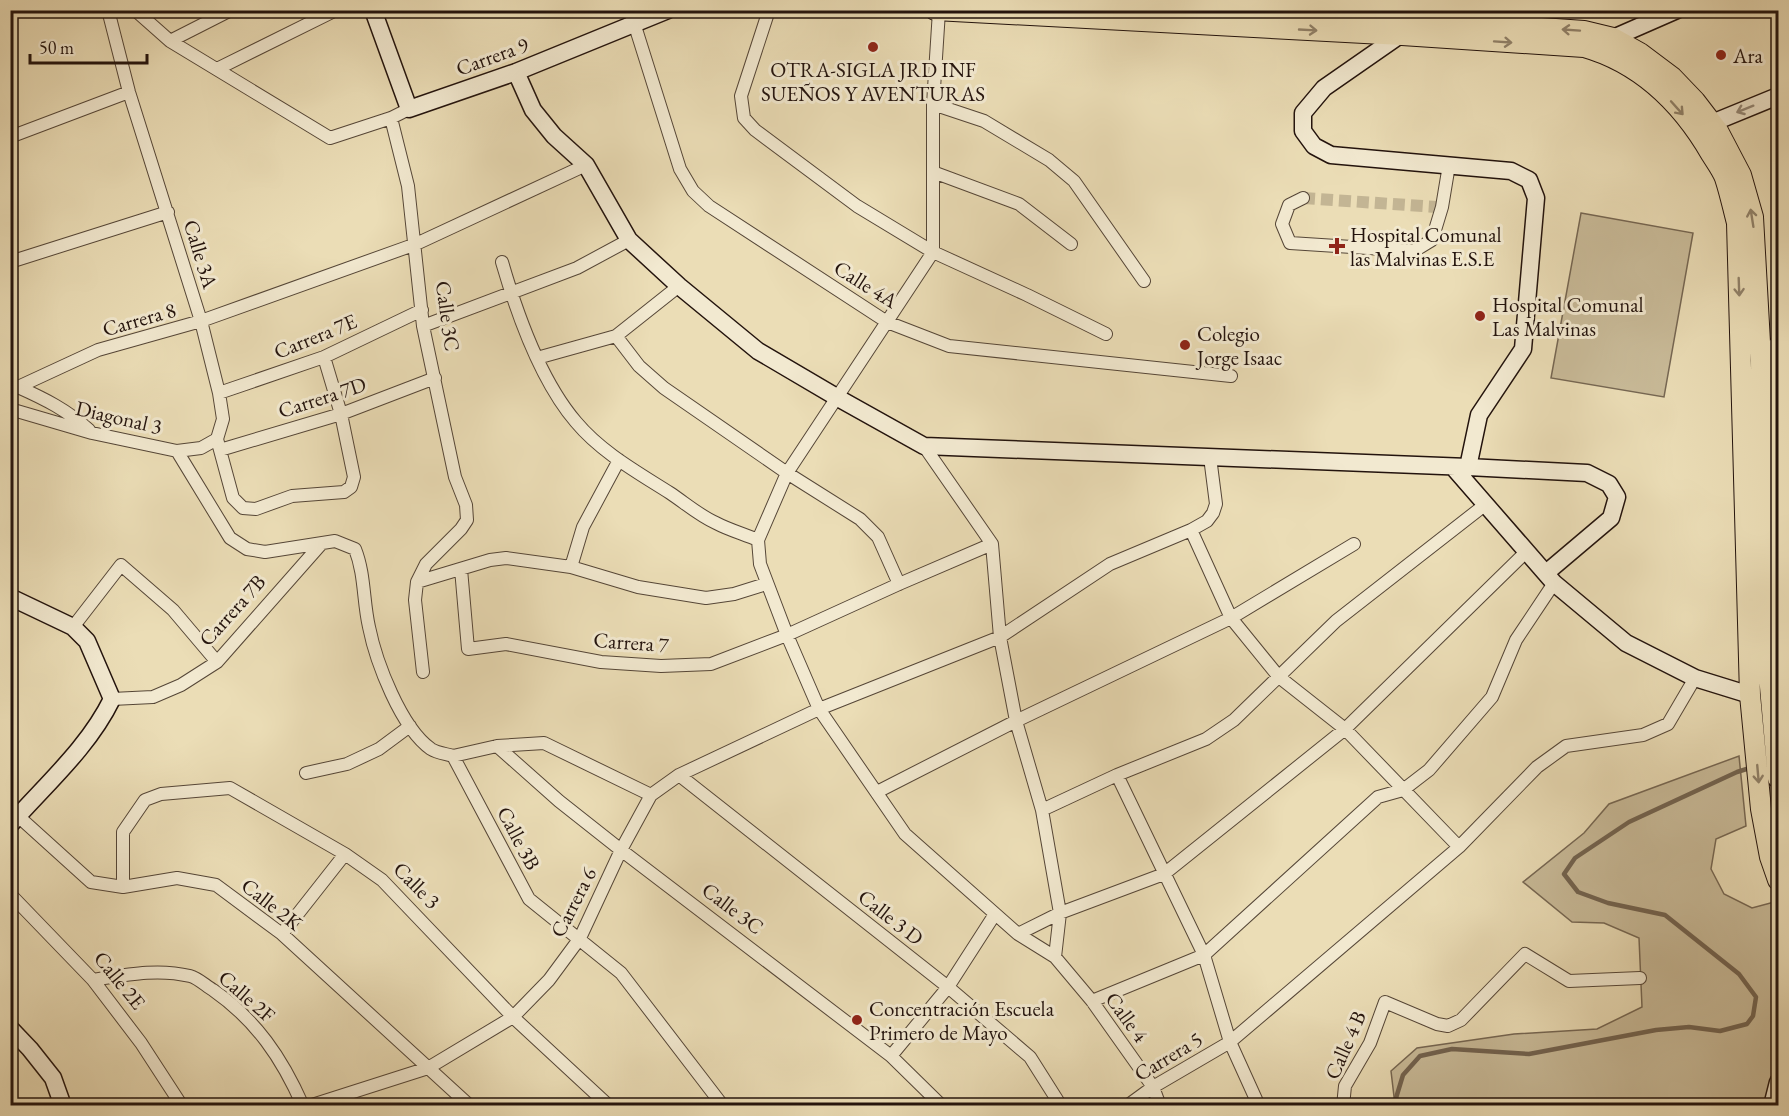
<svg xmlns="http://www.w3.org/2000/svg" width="1789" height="1116" viewBox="0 0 1789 1116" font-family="'EB Garamond',serif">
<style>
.green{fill:#c9bb99;stroke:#766753;stroke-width:1.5}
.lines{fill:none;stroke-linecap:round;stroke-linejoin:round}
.stream{stroke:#726350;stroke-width:4.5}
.street-tunnel{stroke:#c3b594;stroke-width:12;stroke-dasharray:12 6;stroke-linecap:butt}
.street-casing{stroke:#554637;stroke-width:14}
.secondary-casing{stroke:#23130d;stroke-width:19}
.primary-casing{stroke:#23130d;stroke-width:22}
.street{stroke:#f2e9d0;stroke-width:12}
.secondary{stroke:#f2e9d0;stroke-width:16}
.primary{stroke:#ebddb6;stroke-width:20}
.oneway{stroke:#91826a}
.oneway2{stroke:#958978}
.poi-dot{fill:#8f2418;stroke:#f2e9d0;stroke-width:2}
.labels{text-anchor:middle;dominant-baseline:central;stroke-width:6;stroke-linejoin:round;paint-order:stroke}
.poi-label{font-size:21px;fill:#23130d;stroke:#f2e9d0;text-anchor:start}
.street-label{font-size:21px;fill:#23130d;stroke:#f2e9d0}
</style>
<rect width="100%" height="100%" fill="#ebddb6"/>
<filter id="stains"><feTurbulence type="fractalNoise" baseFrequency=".00333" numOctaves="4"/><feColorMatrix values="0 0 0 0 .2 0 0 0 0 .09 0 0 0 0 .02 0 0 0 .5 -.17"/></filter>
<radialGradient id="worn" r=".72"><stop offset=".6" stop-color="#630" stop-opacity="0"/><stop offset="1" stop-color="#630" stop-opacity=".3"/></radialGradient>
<!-- green -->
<path class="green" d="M 1581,213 L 1693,233 L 1664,397 L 1551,378 Z
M 1739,756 L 1746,826 L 1716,839 L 1711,869 L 1724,894 L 1752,908 L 1778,901 L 1778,1069 L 1769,1105 L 1395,1105 L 1391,1071 L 1417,1048 L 1514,1034 L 1597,1029 L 1642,1007 L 1639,938 L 1604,923 L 1572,922 L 1523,882 L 1584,833 L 1609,804 Z"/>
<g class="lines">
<!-- stream -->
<path class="stream" d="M 1402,1106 L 1396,1098 L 1403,1075 L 1420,1056 L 1452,1049 L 1529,1054 L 1656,1030 L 1689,1027 L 1720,1031 L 1747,1024 L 1753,1016 L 1756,997 L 1739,974 L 1665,915 L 1608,903 L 1578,892 L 1564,874 L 1575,858 L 1629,822 L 1737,772 L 1753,767"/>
<!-- street-tunnel -->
<path class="street-tunnel" d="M 1303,198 L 1437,207"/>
<!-- street casing -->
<g class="street-casing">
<path id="street" d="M 108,10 L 129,92 L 201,321 L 219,393 L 223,419 L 217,439 L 233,498 L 243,508 L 256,509 L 292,496 L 344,492 L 351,487 L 354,477 L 341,414 L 324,357
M 135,10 L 170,41 L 330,138 L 391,118 L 409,109
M 630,10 L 680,169 L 693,191 L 709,206 L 887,322 L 949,346 L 1231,376
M 769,10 L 741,96 L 744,118 L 755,130 L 857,206 L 933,252 L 1027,295 L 1106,334
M 939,11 L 933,104 L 933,252 L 787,473 L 758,540 L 760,564 L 787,635 L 819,709 L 905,834 L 1018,934 L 1055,957 L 1092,1001 L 1153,1087 L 1160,1106
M 170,41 L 231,10
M 217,69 L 336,10
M 933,104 L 984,121 L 1049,160 L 1074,181 L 1144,281
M 391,118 L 408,186 L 423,326 L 455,477 L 466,505 L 467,520 L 461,529 L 426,564 L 417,582 L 415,600 L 423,672
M 10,137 L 129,92
M 933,172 L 1019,204 L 1071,244
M 1303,198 L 1289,205 L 1282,224 L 1290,243 L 1414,251 L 1432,240 L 1442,207 L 1449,165
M 10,262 L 168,212
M 502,262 C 517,314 540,380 576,422 C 601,452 637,472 670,493 C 685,503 700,516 716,523 C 729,530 744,534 758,540
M 423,326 L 577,268 L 629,240
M 616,336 L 639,366 L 664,388 L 787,473 L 860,519 L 878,537 L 899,584
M 537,358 L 616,336 L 679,286
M 10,387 L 18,387 L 98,350 L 201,321 L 416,244 L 586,165
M 18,387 C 45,399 67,410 89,430
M 219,393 L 324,357 L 422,310
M 10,409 L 92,433 L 177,451 L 201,448 L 217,439
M 924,446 L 992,544 L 1000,637 L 1016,721 L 1042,810 L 1060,913 L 1055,957
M 220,450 L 341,414 L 435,378
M 177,451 L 230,538 L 247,549 L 265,552 L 335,541 L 355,549 C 365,574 363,601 369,627 C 376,662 401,728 431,749 C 437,753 447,754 453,756 L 529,899 L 621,973 L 723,1106
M 1191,530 L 1231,618 L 1279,677 L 1345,729 L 1459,847
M 571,567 L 583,527 L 619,460
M 461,569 L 468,649 L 506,644 L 601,662 L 661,666 L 711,664 L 787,635 L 899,584 L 992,544
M 417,582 L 490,560 L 506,558 L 571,567 L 638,587 L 706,598 L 734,594 L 766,584
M 1762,595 L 1778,602
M 73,627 L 121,565 L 173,610 L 217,662
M 112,699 L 153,697 L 181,685 L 217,662 L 322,543
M 497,746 L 559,801 L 621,850 L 891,1056 L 942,1106
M 453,756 L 497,746 L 544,743 L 651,795
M 306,773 L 347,764 L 379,749 L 410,726
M 679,775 L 948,987 L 1030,1057 L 1061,1106
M 1117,775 L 1204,955 L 1230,1042 L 1259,1106
M 877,792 L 1016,721 L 1231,618 L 1354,544
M 1042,810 L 1117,775 L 1206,739 L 1234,720 L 1336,621 L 1486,504
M 18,816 L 91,882 L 123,887 L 177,878 L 216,885 L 282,934 L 470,1106
M 123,887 L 123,832 L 145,800 L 161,794 L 230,788 L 345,854 L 382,880 L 513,1017 L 609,1106
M 10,894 L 93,980 L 141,1043 L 182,1106
M 282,934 L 345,854
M 1018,934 L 1060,913 L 1164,874 L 1345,729 L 1527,551
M 93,980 C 125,975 157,968 190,976 C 198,978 206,986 213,990 C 256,1020 282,1058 303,1106
M 1092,1001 L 1204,955 L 1378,797 L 1403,790 L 1429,770 L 1492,697 L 1516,640 L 1554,583
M 891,1056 L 948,987 L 995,914
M 309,1106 L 428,1068 L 513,1017 L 549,980 L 580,938 L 621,850 L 651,795 L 679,775 L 819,709 L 1000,637 L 1110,564 L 1191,530 L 1207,521 L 1213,513 L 1216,504 L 1210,457
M 1127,1106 L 1153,1087 L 1230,1042 L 1459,847 L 1537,767 L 1566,746 L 1643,735 L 1668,724 L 1695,678
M 1343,1106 L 1345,1086 L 1370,1043 L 1385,1002 L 1437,1024 L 1448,1026 L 1461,1020 L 1525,954 L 1569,981 L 1640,978"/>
</g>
<!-- secondary casing -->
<g class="secondary-casing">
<path id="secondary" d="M 373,10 L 409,109 L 516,72 L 668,10
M 1406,31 L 1324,88 L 1303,113 L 1303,131 L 1314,146 L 1331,155 L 1511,171 L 1529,180 L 1536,198 L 1523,349 L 1479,415 L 1468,467
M 1613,38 L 1677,10
M 516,72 L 533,110 L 554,136 L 586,165 L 629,240 L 679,286 L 758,351 L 838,398 L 924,446 L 1468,467 L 1587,473 L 1609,484 L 1617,497 L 1611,518 L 1546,573
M 1712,123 L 1778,96
M 1761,360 L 1778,344
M 1453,467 L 1554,583 L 1626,643 L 1695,678 L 1750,695
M 10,597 L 73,627 L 87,641 L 112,699 C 88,748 46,784 10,825
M 10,1028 L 30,1049 L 53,1078 L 63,1106
M 1772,1106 L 1778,1082"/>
</g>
<!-- primary casing -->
<g class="primary-casing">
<path id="primary" d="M 935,10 L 1402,35 L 1584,47 C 1640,63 1682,104 1711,154 C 1716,162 1722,170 1725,178 C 1730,193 1733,208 1737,223 L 1750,695 L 1761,809 L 1770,857 L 1778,880
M 1221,10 L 1417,19 L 1584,31 L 1613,38 L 1640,53 L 1672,77 L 1695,101 L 1718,131 L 1741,175 L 1753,217 L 1761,360 L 1762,595 L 1778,778"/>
</g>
<!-- street -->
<use href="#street" class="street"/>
<!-- secondary -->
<use href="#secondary" class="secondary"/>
<!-- primary -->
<use href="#primary" class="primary"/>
</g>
<!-- one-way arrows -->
<defs><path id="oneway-shaft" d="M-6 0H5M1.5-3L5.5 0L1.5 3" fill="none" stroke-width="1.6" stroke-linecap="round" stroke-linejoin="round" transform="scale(1.5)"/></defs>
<g class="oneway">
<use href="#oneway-shaft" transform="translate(1308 30) rotate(3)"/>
<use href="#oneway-shaft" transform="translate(1571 30) rotate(-176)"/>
<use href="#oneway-shaft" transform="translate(1503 42) rotate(4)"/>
<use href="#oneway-shaft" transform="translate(1677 108) rotate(48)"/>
<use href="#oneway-shaft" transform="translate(1752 218) rotate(-99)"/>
<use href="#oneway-shaft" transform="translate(1739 287) rotate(88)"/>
<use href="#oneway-shaft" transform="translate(1758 774) rotate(85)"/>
</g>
<use class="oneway2" href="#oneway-shaft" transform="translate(1745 109) rotate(158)"/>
<!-- markers -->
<g class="poi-dot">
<circle cx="873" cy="47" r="6"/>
<circle cx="1721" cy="55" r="6"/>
<path d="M1334 237h6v6h6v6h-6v6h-6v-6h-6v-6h6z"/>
<circle cx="1480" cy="316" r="6"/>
<circle cx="1185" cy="345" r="6"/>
<circle cx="857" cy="1020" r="6"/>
</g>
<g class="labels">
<!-- poi labels -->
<g class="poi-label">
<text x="1733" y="55">Ara</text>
<text x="873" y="69" text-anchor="middle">OTRA-SIGLA JRD INF<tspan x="873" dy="24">SUEÑOS Y AVENTURAS</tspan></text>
<text x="1350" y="234">Hospital Comunal<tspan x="1350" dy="24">las Malvinas E.S.E</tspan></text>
<text x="1492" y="304">Hospital Comunal<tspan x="1492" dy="24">Las Malvinas</tspan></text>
<text x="1197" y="333">Colegio<tspan x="1197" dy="24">Jorge Isaac</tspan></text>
<text x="869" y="1008">Concentración Escuela<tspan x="869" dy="24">Primero de Mayo</tspan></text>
</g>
<!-- street labels -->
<g class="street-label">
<text transform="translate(492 56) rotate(-20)">Carrera 9</text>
<text transform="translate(201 254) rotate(73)">Calle 3A</text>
<text transform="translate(866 284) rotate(32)">Calle 4A</text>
<text transform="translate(448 316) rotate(82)">Calle 3C</text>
<text transform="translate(139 319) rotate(-16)">Carrera 8</text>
<text transform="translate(315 336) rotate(-22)">Carrera 7E</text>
<text transform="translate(322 397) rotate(-18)">Carrera 7D</text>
<text transform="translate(119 417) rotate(13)">Diagonal 3</text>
<text transform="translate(232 610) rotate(-48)">Carrera 7B</text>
<text transform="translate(631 642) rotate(4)">Carrera 7</text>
<text transform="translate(519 838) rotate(62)">Calle 3B</text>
<text transform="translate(417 885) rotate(45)">Calle 3</text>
<text transform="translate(573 902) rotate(-63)">Carrera 6</text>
<text transform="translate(272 904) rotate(38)">Calle 2K</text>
<text transform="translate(733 908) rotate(37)">Calle 3C</text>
<text transform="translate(891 917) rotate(38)">Calle 3 D</text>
<text transform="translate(120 980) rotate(51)">Calle 2E</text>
<text transform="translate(247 996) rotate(41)">Calle 2F</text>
<text transform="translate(1127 1017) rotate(54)">Calle 4</text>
<text transform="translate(1345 1045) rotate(-66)">Calle 4 B</text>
<text transform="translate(1168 1056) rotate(-31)">Carrera 5</text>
</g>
</g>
<!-- margin -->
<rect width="1789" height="1116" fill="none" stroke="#ebddb6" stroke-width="36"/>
<rect x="12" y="12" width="1765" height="1092" fill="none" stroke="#23130d" stroke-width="3"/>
<rect x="18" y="18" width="1753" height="1080" fill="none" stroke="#23130d" stroke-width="1.5"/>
<!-- scale -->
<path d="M30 54v9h117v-9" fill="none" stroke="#23130d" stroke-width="3"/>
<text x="39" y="54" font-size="18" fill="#23130d" stroke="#f2e9d0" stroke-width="4.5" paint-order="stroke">50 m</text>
<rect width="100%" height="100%" filter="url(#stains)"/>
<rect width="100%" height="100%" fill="url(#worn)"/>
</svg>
